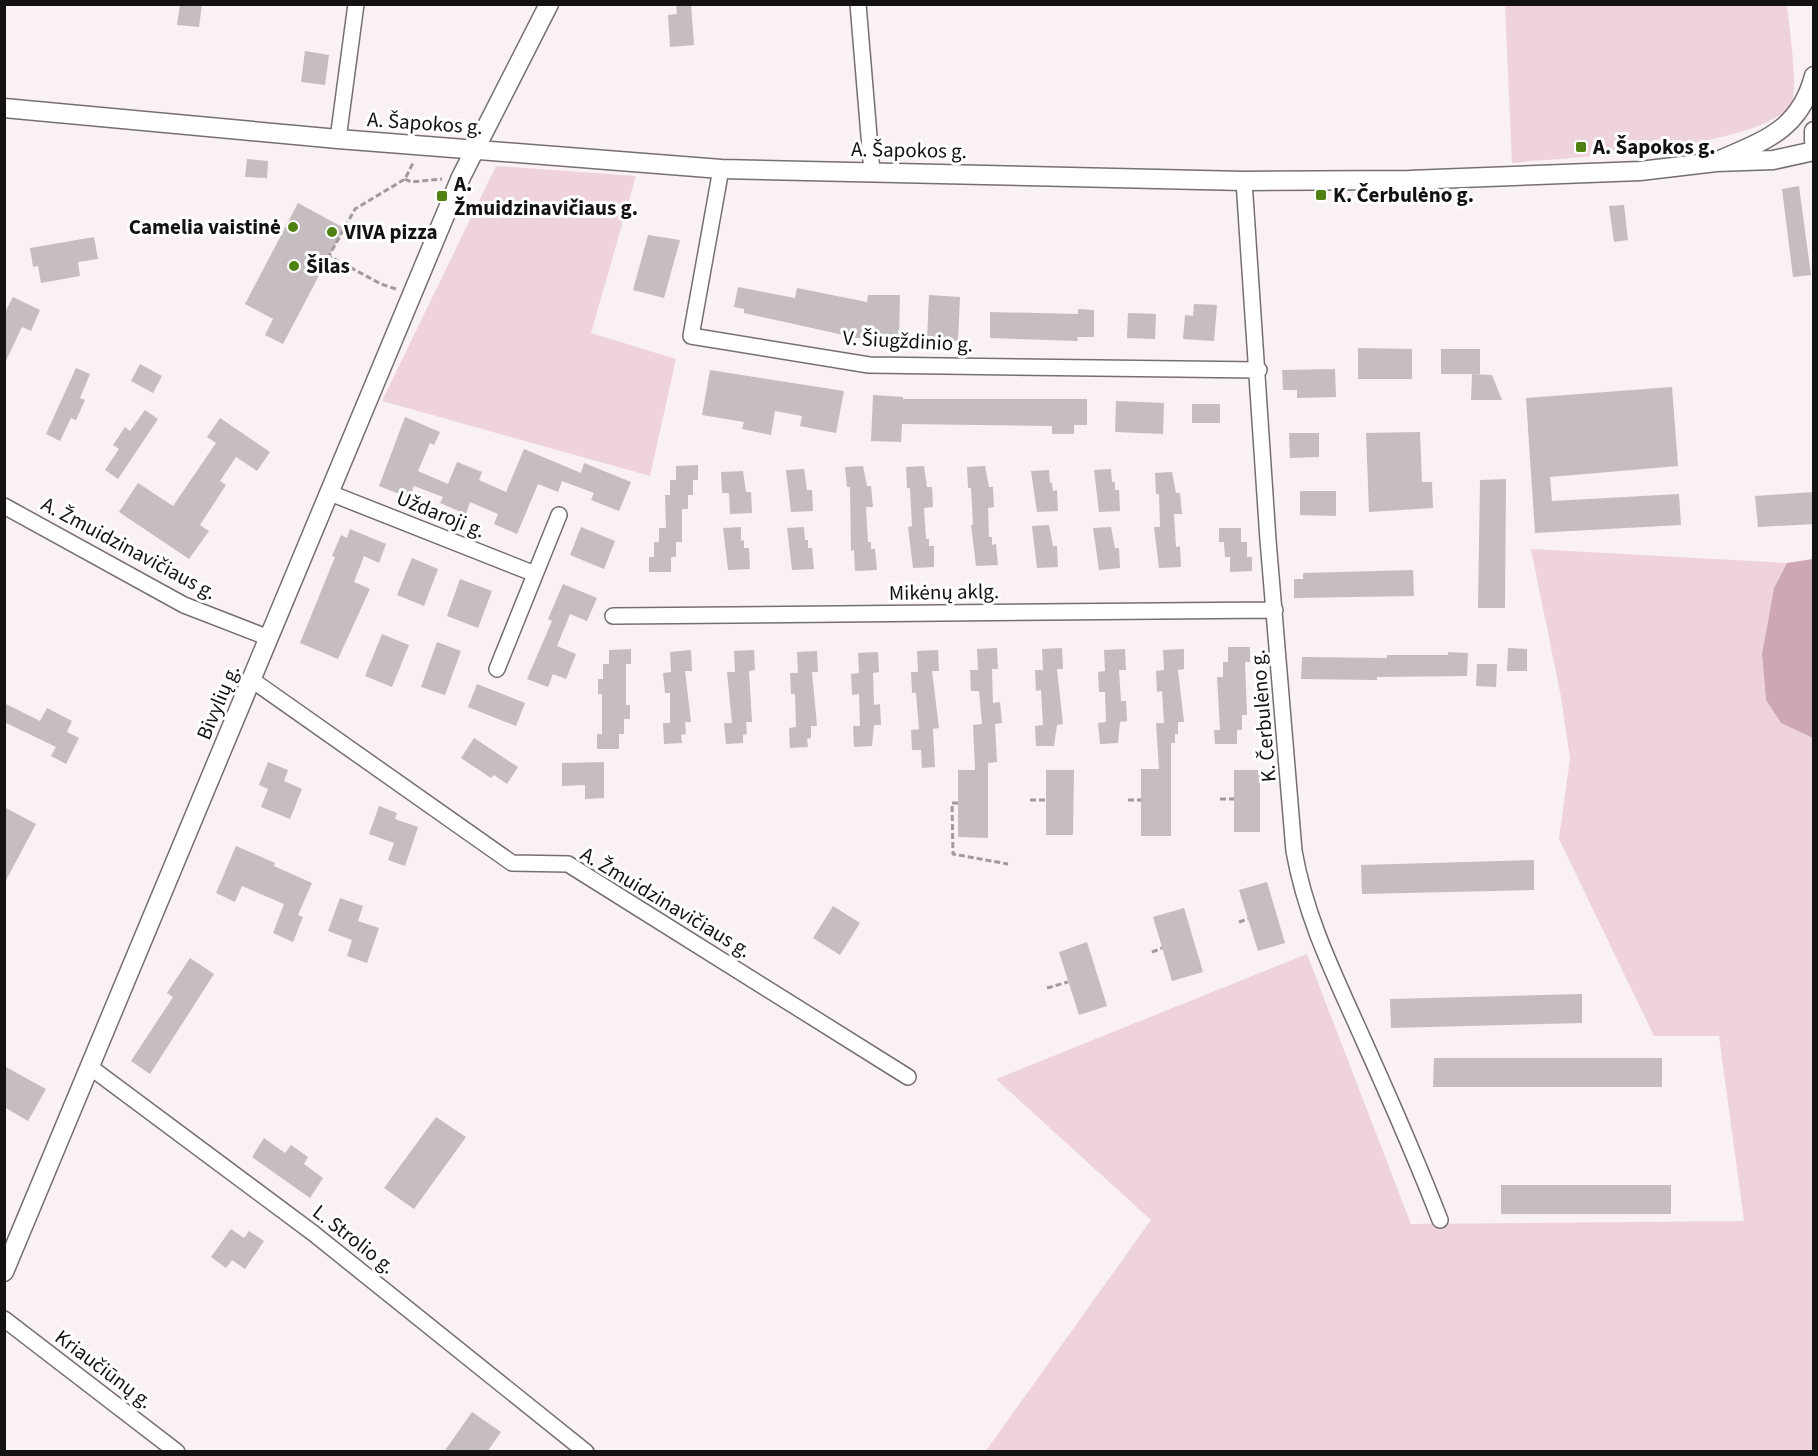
<svg xmlns="http://www.w3.org/2000/svg" width="1818" height="1456" viewBox="0 0 1818 1456" font-family="'Source Sans 3',sans-serif">
<style>
.green{fill:#eed4da}
.forest{fill:#cda7b1}
.building{fill:#c5bdbf}
.lines{fill:none;stroke-linecap:round;stroke-linejoin:round}
.minor-casing{stroke:#766f71;stroke-width:18}
.tertiary-casing{stroke:#766f71;stroke-width:21}
.path{stroke:#a19b9c;stroke-width:3;stroke-dasharray:6 3;stroke-linecap:butt}
.minor{stroke:#fff;stroke-width:15}
.tertiary{stroke:#fff;stroke-width:18}
.poi-dot{fill:#4f8112;stroke:#fff;stroke-width:2}
.labels{text-anchor:middle;dominant-baseline:central;stroke-width:6;stroke-linejoin:round;paint-order:stroke}
.street-label{font-size:21px;fill:#141112;stroke:#fff}
.poi-label{font-size:21px;font-weight:bold;fill:#141112;stroke:#fff;text-anchor:start}
</style>
<rect width="100%" height="100%" fill="#f9f1f2"/>
<!-- green -->
<path class="green" d="M 1505,5 L 1787,5 C 1789,27 1798,82 1792,101 C 1774,148 1561,158 1512,163 Z
M 496,166 L 636,176 L 591,333 L 676,359 L 650,476 L 382,401 Z
M 1531,549 L 1787,563 L 1774,588 L 1762,654 L 1766,700 L 1781,723 L 1813,738 L 1813,1451 L 985,1452 L 1151,1220 L 996,1079 L 1307,954 L 1411,1224 L 1744,1221 L 1719,1036 L 1654,1036 L 1559,839 L 1570,758 L 1561,697 Z"/>
<!-- forest -->
<path class="forest" d="M 1813,559 L 1814,559 L 1813,738 L 1781,723 L 1766,700 L 1762,654 L 1774,588 L 1787,563 Z"/>
<!-- building -->
<path class="building" d="M 180,4 L 202,4 L 199,27 L 177,25 Z
M 676,4 L 691,4 L 694,45 L 670,47 L 668,15 L 677,14 Z
M 305,51 L 329,55 L 325,85 L 301,82 Z
M 247,159 L 268,161 L 267,178 L 245,177 Z
M 1799,186 L 1811,275 L 1793,277 L 1782,189 Z
M 298,203 L 344,228 L 283,344 L 265,335 L 273,319 L 245,304 Z
M 1624,205 L 1628,240 L 1614,242 L 1609,206 Z
M 648,235 L 680,240 L 664,298 L 633,290 Z
M 94,237 L 98,259 L 78,262 L 80,276 L 41,283 L 38,266 L 33,267 L 30,248 Z
M 738,287 L 795,298 L 797,288 L 867,302 L 868,295 L 900,295 L 899,338 L 857,338 L 744,313 L 744,309 L 734,307 Z
M 929,295 L 960,297 L 958,341 L 927,340 Z
M 13,297 L 40,310 L 31,331 L 22,327 L 4,365 L 4,314 Z
M 1194,304 L 1217,305 L 1214,341 L 1183,339 L 1185,315 L 1193,316 Z
M 1078,309 L 1094,310 L 1094,337 L 1077,337 L 1078,341 L 990,338 L 990,312 L 1078,314 Z
M 1128,313 L 1156,314 L 1155,339 L 1127,338 Z
M 1358,348 L 1412,349 L 1412,379 L 1358,379 Z
M 1441,349 L 1480,349 L 1480,374 L 1441,374 Z
M 140,364 L 162,376 L 153,393 L 131,381 Z
M 76,368 L 90,374 L 80,398 L 85,400 L 76,420 L 71,418 L 60,441 L 46,434 Z
M 1335,369 L 1336,397 L 1297,398 L 1297,390 L 1283,390 L 1282,370 Z
M 710,370 L 844,391 L 836,433 L 800,426 L 802,416 L 775,411 L 771,435 L 742,429 L 744,422 L 702,415 Z
M 1472,374 L 1492,375 L 1502,400 L 1471,400 Z
M 1672,387 L 1678,466 L 1550,477 L 1552,501 L 1679,494 L 1681,525 L 1535,533 L 1526,398 Z
M 873,395 L 903,397 L 903,399 L 1087,399 L 1087,425 L 1074,425 L 1074,434 L 1052,434 L 1052,426 L 902,424 L 901,442 L 871,441 Z
M 1116,401 L 1164,403 L 1163,434 L 1115,432 Z
M 1192,404 L 1220,404 L 1220,423 L 1192,423 Z
M 145,410 L 158,419 L 118,479 L 105,470 L 119,449 L 113,445 L 125,427 L 130,431 Z
M 405,417 L 440,432 L 434,445 L 430,443 L 418,471 L 448,484 L 457,462 L 482,472 L 479,480 L 506,492 L 524,449 L 581,473 L 584,463 L 631,482 L 619,511 L 591,500 L 594,493 L 562,481 L 558,492 L 538,484 L 517,534 L 494,524 L 498,514 L 470,502 L 466,514 L 440,503 L 443,497 L 414,486 L 409,498 L 379,486 Z
M 220,418 L 270,452 L 257,471 L 236,457 L 220,481 L 226,485 L 200,525 L 209,531 L 189,559 L 119,512 L 138,483 L 173,506 L 216,443 L 207,437 Z
M 1420,432 L 1422,482 L 1432,482 L 1433,508 L 1369,512 L 1366,433 Z
M 1289,433 L 1319,433 L 1319,457 L 1290,458 Z
M 698,465 L 698,480 L 693,480 L 693,495 L 688,495 L 688,509 L 682,509 L 682,542 L 676,542 L 676,557 L 671,557 L 671,572 L 649,572 L 649,557 L 654,557 L 654,542 L 659,542 L 659,528 L 666,528 L 665,495 L 670,495 L 670,480 L 676,480 L 676,466 Z
M 863,466 L 867,486 L 871,486 L 873,507 L 866,507 L 868,542 L 871,542 L 871,549 L 875,549 L 877,570 L 855,571 L 854,550 L 851,551 L 850,487 L 847,487 L 845,467 Z
M 924,466 L 927,487 L 932,487 L 933,507 L 924,508 L 926,539 L 929,539 L 929,546 L 934,546 L 934,567 L 913,568 L 908,527 L 912,526 L 910,488 L 907,488 L 906,467 Z
M 985,466 L 989,487 L 993,487 L 994,507 L 988,508 L 989,537 L 992,537 L 992,545 L 996,544 L 998,565 L 976,566 L 971,525 L 973,525 L 971,488 L 968,488 L 967,467 Z
M 804,469 L 807,490 L 812,490 L 813,511 L 791,512 L 786,470 Z
M 1111,469 L 1112,482 L 1115,482 L 1115,490 L 1119,490 L 1120,511 L 1099,512 L 1094,470 Z
M 1049,470 L 1050,483 L 1052,483 L 1053,491 L 1057,490 L 1058,511 L 1037,512 L 1031,471 Z
M 743,471 L 746,492 L 751,492 L 752,513 L 730,514 L 729,493 L 722,493 L 721,472 Z
M 1172,472 L 1176,493 L 1180,493 L 1182,514 L 1174,514 L 1176,547 L 1180,546 L 1181,567 L 1159,568 L 1154,527 L 1160,527 L 1159,494 L 1156,494 L 1155,473 Z
M 1506,479 L 1505,608 L 1478,608 L 1480,480 Z
M 1300,491 L 1336,491 L 1336,516 L 1300,515 Z
M 1814,492 L 1814,524 L 1758,527 L 1755,496 Z
M 1049,525 L 1053,546 L 1057,546 L 1058,567 L 1037,568 L 1032,526 Z
M 581,527 L 615,541 L 604,569 L 570,555 Z
M 741,527 L 741,541 L 744,540 L 744,548 L 749,548 L 750,569 L 728,570 L 723,528 Z
M 804,527 L 805,540 L 808,540 L 808,548 L 812,548 L 814,569 L 792,570 L 787,528 Z
M 1111,527 L 1115,548 L 1119,548 L 1120,568 L 1099,570 L 1093,528 Z
M 1219,528 L 1241,528 L 1241,542 L 1247,542 L 1247,557 L 1252,557 L 1252,571 L 1230,572 L 1230,557 L 1225,557 L 1224,542 L 1219,542 Z
M 350,529 L 386,544 L 379,563 L 364,556 L 354,582 L 370,589 L 338,659 L 300,643 L 335,557 L 332,556 L 341,535 L 347,538 Z
M 412,558 L 438,569 L 424,606 L 397,595 Z
M 1413,570 L 1414,596 L 1294,598 L 1294,579 L 1303,579 L 1303,573 Z
M 460,579 L 492,591 L 478,628 L 447,616 Z
M 563,584 L 597,598 L 587,621 L 570,614 L 557,646 L 576,654 L 566,679 L 553,674 L 548,687 L 527,679 L 552,621 L 548,619 Z
M 382,634 L 409,645 L 392,687 L 365,676 Z
M 437,642 L 461,651 L 445,695 L 421,687 Z
M 1228,647 L 1250,647 L 1250,662 L 1245,662 L 1247,715 L 1242,715 L 1242,730 L 1237,730 L 1237,744 L 1215,744 L 1214,730 L 1220,730 L 1217,677 L 1223,677 L 1223,662 L 1228,662 Z
M 997,648 L 998,669 L 992,669 L 993,703 L 1000,702 L 1002,723 L 995,724 L 997,762 L 988,763 L 988,838 L 958,837 L 958,770 L 975,770 L 973,725 L 982,724 L 979,691 L 971,691 L 970,670 L 978,670 L 977,649 Z
M 1062,648 L 1063,669 L 1057,669 L 1063,724 L 1057,725 L 1054,746 L 1036,746 L 1035,726 L 1043,725 L 1041,690 L 1036,691 L 1035,670 L 1043,670 L 1042,649 Z
M 1508,648 L 1527,649 L 1527,671 L 1507,671 Z
M 631,649 L 631,664 L 626,664 L 626,705 L 630,705 L 630,719 L 624,719 L 624,734 L 619,734 L 619,749 L 597,749 L 597,734 L 602,734 L 602,694 L 598,694 L 598,679 L 603,679 L 603,664 L 609,664 L 609,650 Z
M 1125,649 L 1126,670 L 1119,670 L 1121,701 L 1126,701 L 1127,721 L 1120,722 L 1118,743 L 1100,744 L 1098,723 L 1106,722 L 1105,692 L 1099,692 L 1098,672 L 1105,671 L 1104,650 Z
M 1184,649 L 1184,669 L 1178,670 L 1184,722 L 1178,722 L 1178,734 L 1175,734 L 1175,743 L 1171,743 L 1171,836 L 1141,836 L 1141,769 L 1159,769 L 1156,723 L 1164,723 L 1162,691 L 1157,692 L 1156,671 L 1164,670 L 1163,650 Z
M 691,650 L 692,671 L 685,671 L 691,722 L 685,722 L 686,734 L 681,735 L 682,743 L 664,744 L 663,723 L 670,723 L 670,693 L 665,693 L 663,673 L 671,672 L 670,652 Z
M 754,650 L 755,670 L 749,671 L 752,722 L 746,722 L 747,734 L 743,735 L 743,743 L 726,744 L 724,723 L 732,723 L 727,672 L 735,672 L 734,651 Z
M 938,650 L 939,671 L 932,671 L 939,728 L 933,729 L 935,767 L 922,768 L 921,750 L 912,750 L 911,730 L 919,729 L 916,693 L 912,693 L 911,672 L 918,672 L 917,651 Z
M 817,651 L 818,672 L 812,672 L 817,726 L 811,726 L 811,738 L 807,739 L 808,747 L 790,748 L 789,728 L 796,727 L 795,694 L 791,694 L 790,673 L 798,673 L 797,652 Z
M 878,652 L 879,672 L 873,673 L 874,705 L 880,704 L 881,725 L 874,725 L 872,746 L 854,747 L 853,726 L 860,726 L 859,694 L 852,695 L 851,674 L 859,673 L 858,653 Z
M 1448,652 L 1468,653 L 1467,676 L 1377,677 L 1377,680 L 1301,679 L 1302,657 L 1387,658 L 1387,655 L 1448,655 Z
M 1477,664 L 1497,664 L 1496,687 L 1476,686 Z
M 477,684 L 525,703 L 516,726 L 468,707 Z
M 4,703 L 40,721 L 47,708 L 72,721 L 67,732 L 79,738 L 66,764 L 51,756 L 56,747 L 4,722 Z
M 474,738 L 518,767 L 507,784 L 494,775 L 491,778 L 461,758 Z
M 268,762 L 288,770 L 284,781 L 302,789 L 290,819 L 261,807 L 268,789 L 259,785 Z
M 604,762 L 604,798 L 585,799 L 585,785 L 562,786 L 562,763 Z
M 1046,770 L 1074,770 L 1073,835 L 1046,835 Z
M 1234,770 L 1260,770 L 1260,832 L 1234,832 Z
M 379,806 L 397,813 L 395,819 L 418,827 L 405,866 L 388,860 L 394,843 L 369,834 Z
M 4,807 L 36,824 L 4,884 Z
M 236,846 L 275,863 L 274,866 L 312,883 L 298,915 L 303,917 L 293,942 L 273,933 L 284,904 L 242,886 L 235,902 L 216,893 Z
M 1534,860 L 1534,890 L 1362,894 L 1361,865 Z
M 1267,882 L 1285,943 L 1258,951 L 1239,890 Z
M 340,898 L 363,906 L 358,921 L 379,928 L 367,963 L 347,956 L 352,940 L 328,931 Z
M 833,906 L 860,923 L 840,955 L 813,938 Z
M 1184,908 L 1203,972 L 1172,981 L 1153,917 Z
M 1087,942 L 1107,1006 L 1079,1015 L 1059,952 Z
M 190,958 L 214,974 L 150,1074 L 131,1061 L 173,997 L 167,993 Z
M 1582,994 L 1582,1023 L 1391,1028 L 1390,999 Z
M 1434,1058 L 1662,1058 L 1662,1087 L 1433,1087 Z
M 4,1066 L 46,1089 L 28,1121 L 4,1107 Z
M 436,1117 L 466,1137 L 414,1209 L 384,1188 Z
M 264,1138 L 285,1153 L 291,1145 L 308,1157 L 304,1164 L 323,1178 L 310,1198 L 252,1157 Z
M 1501,1185 L 1671,1185 L 1671,1214 L 1501,1214 Z
M 231,1229 L 244,1238 L 249,1231 L 264,1241 L 245,1269 L 232,1260 L 226,1268 L 211,1257 Z
M 472,1412 L 501,1432 L 487,1452 L 444,1452 Z"/>
<g class="lines">
<!-- minor casing -->
<g class="minor-casing">
<path id="minor" d="M 858,4 L 872,172
M 338,139 L 356,4
M 721,169 L 691,336 L 869,365 L 1259,370
M 1244,181 L 1268,540 L 1294,851 C 1306,919 1335,976 1363,1039 C 1390,1099 1416,1158 1440,1220
M 330,493 L 535,574
M 4,506 L 184,605 L 269,638
M 613,616 L 1275,610
M 497,669 L 559,515
M 252,680 L 512,863 L 568,864 L 908,1077
M 90,1067 L 313,1233 L 586,1452
M 4,1319 L 177,1452"/>
</g>
<!-- tertiary casing -->
<g class="tertiary-casing">
<path id="tertiary" d="M 4,108 L 338,139 L 721,169 L 1244,181 L 1409,180 L 1640,171 L 1716,162 L 1773,160 L 1814,151
M 1814,131 L 1814,141
M 1720,160 C 1766,140 1800,129 1814,76
M 4,1272 L 461,177 L 549,4"/>
</g>
<!-- path -->
<path class="path" d="M 405,179 L 411,182 L 442,179
M 396,289 L 381,284 L 329,256 L 355,209 L 405,179 L 414,161
M 1220,799 L 1234,799
M 1030,800 L 1046,800
M 1128,800 L 1141,800
M 958,803 L 952,803 L 953,854 L 1008,864
M 1239,922 L 1248,919
M 1152,952 L 1162,948
M 1047,988 L 1068,982"/>
<!-- minor -->
<use href="#minor" class="minor"/>
<!-- tertiary -->
<use href="#tertiary" class="tertiary"/>
</g>
<!-- markers -->
<g class="poi-dot">
<rect x="1575" y="141" width="12" height="12" rx="3"/>
<rect x="1315" y="189" width="12" height="12" rx="3"/>
<rect x="436" y="190" width="12" height="12" rx="3"/>
<circle cx="293" cy="227" r="6"/>
<circle cx="332" cy="232" r="6"/>
<circle cx="294" cy="266" r="6"/>
</g>
<g class="labels">
<!-- street labels -->
<g class="street-label">
<text transform="translate(425 123) rotate(4)">A. Šapokos g.</text>
<text transform="translate(909 150) rotate(1)">A. Šapokos g.</text>
<text transform="translate(908 341) rotate(3)">V. Šiugždinio g.</text>
<text transform="translate(441 514) rotate(22)">Uždaroji g.</text>
<text transform="translate(129 548) rotate(28)">A. Žmuidzinavičiaus g.</text>
<text transform="translate(944 592) rotate(-1)">Mikėnų aklg.</text>
<text transform="translate(218 702) rotate(-67)">Bivylių g.</text>
<text transform="translate(1263 716) rotate(-95)">K. Čerbulėno g.</text>
<text transform="translate(666 902) rotate(31)">A. Žmuidzinavičiaus g.</text>
<text transform="translate(354 1239) rotate(38)">L. Strolio g.</text>
<text transform="translate(104 1369) rotate(37)">Kriaučiūnų g.</text>
</g>
<!-- poi labels -->
<g class="poi-label">
<text x="1593" y="147">A. Šapokos g.</text>
<text x="454" y="184">A.<tspan x="454" dy="24">Žmuidzinavičiaus g.</tspan></text>
<text x="1333" y="195">K. Čerbulėno g.</text>
<text x="281" y="227" text-anchor="end">Camelia vaistinė</text>
<text x="344" y="232">VIVA pizza</text>
<text x="306" y="266">Šilas</text>
</g>
</g>
<!-- border -->
<rect width="1818" height="1456" fill="none" stroke="#141112" stroke-width="12"/>
</svg>
